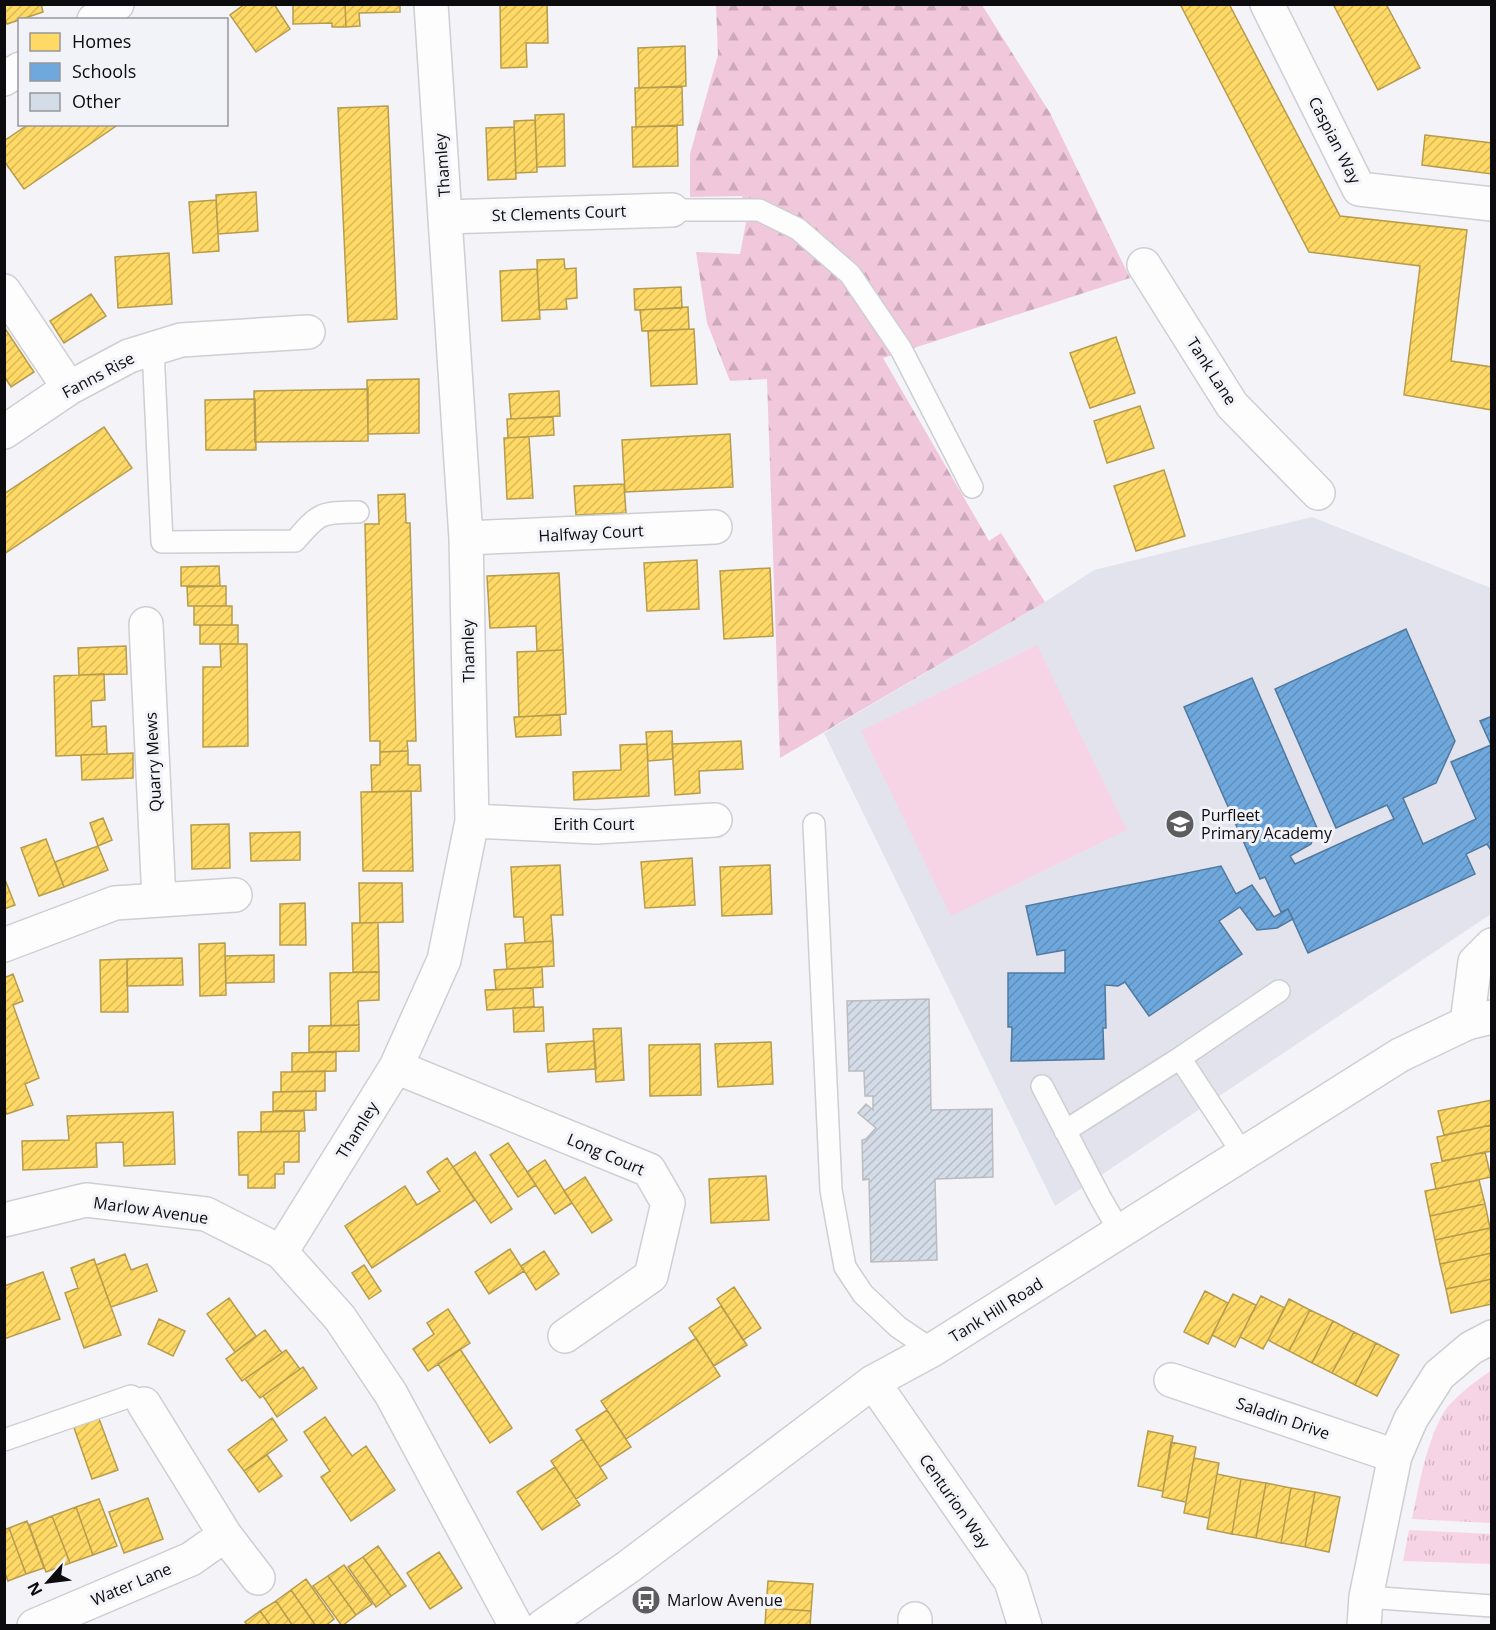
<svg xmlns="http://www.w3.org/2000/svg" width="1496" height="1630" viewBox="0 0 1496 1630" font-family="'Open Sans',sans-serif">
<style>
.built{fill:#e3e3ed}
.grass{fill:url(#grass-tufts)}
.forest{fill:url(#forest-firs)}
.pitch{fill:#f7d4e5}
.homes{fill:url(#homes-hatch);stroke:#b69c4c;stroke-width:1.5}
.schools{fill:url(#schools-hatch);stroke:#51799e;stroke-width:1.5}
.building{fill:url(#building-hatch);stroke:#bbbcbf;stroke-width:1.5}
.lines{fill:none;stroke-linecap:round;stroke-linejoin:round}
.lane-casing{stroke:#cecfd2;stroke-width:24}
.street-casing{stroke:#cecfd2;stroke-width:36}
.secondary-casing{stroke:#cecfd2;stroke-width:36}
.lane{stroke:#fdfdfe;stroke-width:21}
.street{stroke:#fdfdfe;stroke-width:33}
.secondary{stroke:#fdfdfe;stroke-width:33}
.labels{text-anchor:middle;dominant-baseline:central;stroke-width:6;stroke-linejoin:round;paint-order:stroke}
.street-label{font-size:16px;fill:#0c0c0e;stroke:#f2f2f9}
.poi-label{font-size:16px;fill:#0c0c0e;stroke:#f2f2f9;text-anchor:start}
</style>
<defs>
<pattern id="grass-tufts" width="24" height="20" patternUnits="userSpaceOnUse" patternTransform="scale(1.5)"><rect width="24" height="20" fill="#f7d4e5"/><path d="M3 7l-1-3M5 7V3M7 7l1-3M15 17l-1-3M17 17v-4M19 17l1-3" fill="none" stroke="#d3b5c3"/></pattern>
<pattern id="forest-firs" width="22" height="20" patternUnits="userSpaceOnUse" patternTransform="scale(1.5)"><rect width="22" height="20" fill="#f1c7db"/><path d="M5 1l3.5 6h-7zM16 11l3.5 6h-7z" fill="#cdaabb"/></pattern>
<pattern id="homes-hatch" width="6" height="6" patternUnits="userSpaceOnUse" patternTransform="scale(1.5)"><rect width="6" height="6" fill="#ffd966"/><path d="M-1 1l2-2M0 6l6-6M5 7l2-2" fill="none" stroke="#d9b957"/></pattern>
<pattern id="schools-hatch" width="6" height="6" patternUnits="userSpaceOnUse" patternTransform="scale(1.5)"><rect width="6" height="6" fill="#6fa8dc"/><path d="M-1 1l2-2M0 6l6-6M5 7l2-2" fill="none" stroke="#5f8fbc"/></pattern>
<pattern id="building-hatch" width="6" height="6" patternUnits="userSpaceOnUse" patternTransform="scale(1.5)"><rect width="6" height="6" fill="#d4dce8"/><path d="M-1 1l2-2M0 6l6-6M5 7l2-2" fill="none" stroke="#b5bcc6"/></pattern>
</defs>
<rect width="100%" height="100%" fill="#f3f3f8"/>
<!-- built -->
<path class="built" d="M 1312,517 L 1491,588 L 1491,914 L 1055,1206 L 824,733 L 1045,602 L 1094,570 Z"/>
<!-- grass -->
<path class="grass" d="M 1491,1371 L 1491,1523 L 1412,1519 C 1419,1485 1425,1449 1441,1417 C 1449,1401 1476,1380 1491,1371 Z
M 1409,1530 L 1491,1534 L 1491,1564 L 1403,1561 Z"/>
<!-- forest -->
<path class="forest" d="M 716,5 L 982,5 L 1050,113 L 1130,278 L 883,358 L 989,541 L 1001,533 L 1045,602 L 780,758 L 767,379 L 730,381 L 707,323 L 696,252 L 740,254 L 746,223 L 742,196 L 690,197 L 690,154 L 718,55 Z"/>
<!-- pitch -->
<path class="pitch" d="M 1037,645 L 1127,830 L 951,916 L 861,731 Z"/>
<!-- homes -->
<path class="homes" d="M 4,4 L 41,4 L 43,12 L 7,24 L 4,17 Z
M 245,4 L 274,4 L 290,29 L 256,52 L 230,15 Z
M 293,4 L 345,4 L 346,27 L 332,27 L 332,23 L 293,24 Z
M 345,4 L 400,4 L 400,12 L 359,13 L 360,26 L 346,27 Z
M 500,4 L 547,4 L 548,43 L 526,43 L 527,67 L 501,68 Z
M 1180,4 L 1229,4 L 1340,216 L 1467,230 L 1451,361 L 1492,367 L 1492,410 L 1404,395 L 1420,266 L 1309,252 Z
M 1333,4 L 1386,4 L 1420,68 L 1378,90 Z
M 685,46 L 686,86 L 639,88 L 638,48 Z
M 682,87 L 683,125 L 636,127 L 635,88 Z
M 388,106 L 397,319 L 348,322 L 338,108 Z
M 564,114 L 565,166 L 537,167 L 535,115 Z
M 535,120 L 537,172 L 516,173 L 514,121 Z
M 29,124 L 119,124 L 24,189 L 4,161 L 4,141 Z
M 677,126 L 678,166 L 633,167 L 632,127 Z
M 514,127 L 516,179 L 488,180 L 486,128 Z
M 1425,135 L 1492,143 L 1492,174 L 1422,165 Z
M 256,192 L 258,231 L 218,234 L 216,195 Z
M 216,200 L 219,251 L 193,253 L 189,202 Z
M 169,253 L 172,304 L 118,308 L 115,257 Z
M 564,259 L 565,269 L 576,268 L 577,298 L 566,299 L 567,309 L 539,310 L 537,260 Z
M 537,269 L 540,319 L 502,321 L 500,271 Z
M 681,287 L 682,308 L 635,310 L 634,289 Z
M 91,294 L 106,316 L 64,343 L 50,321 Z
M 688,307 L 689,329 L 642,331 L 640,310 Z
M 4,327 L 34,372 L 11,387 L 4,376 Z
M 694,329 L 697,384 L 651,386 L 648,331 Z
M 1116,337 L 1135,393 L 1090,408 L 1070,353 Z
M 419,379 L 419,433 L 368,434 L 367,380 Z
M 368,389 L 368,441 L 255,442 L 254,391 Z
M 559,391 L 560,416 L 511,419 L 509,394 Z
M 255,399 L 256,450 L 206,450 L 205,400 Z
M 1140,406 L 1154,448 L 1107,463 L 1094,421 Z
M 553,417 L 554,435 L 508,438 L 507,419 Z
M 104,427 L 132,468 L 4,554 L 4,494 Z
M 730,434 L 733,487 L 625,492 L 622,440 Z
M 529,437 L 533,498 L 507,499 L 504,438 Z
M 1164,470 L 1185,536 L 1136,551 L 1114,486 Z
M 624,484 L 626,513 L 576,515 L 574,486 Z
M 405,494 L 406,523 L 410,523 L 416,741 L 407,741 L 408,751 L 380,752 L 380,741 L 370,741 L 365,524 L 379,524 L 378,495 Z
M 697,560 L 699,609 L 647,611 L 644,563 Z
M 219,566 L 220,586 L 181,586 L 181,567 Z
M 770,568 L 773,636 L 724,639 L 720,571 Z
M 559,573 L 563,650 L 537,651 L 536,626 L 490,628 L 487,576 Z
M 220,586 L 226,586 L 226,606 L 188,606 L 187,587 Z
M 194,606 L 232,606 L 232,625 L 194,625 Z
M 200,625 L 238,625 L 238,644 L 200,644 Z
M 220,644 L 247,644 L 248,746 L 203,747 L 203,667 L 221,667 Z
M 126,646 L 127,674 L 79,675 L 78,648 Z
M 563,650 L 566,714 L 519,717 L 517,652 Z
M 104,674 L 105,700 L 91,701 L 92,727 L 106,726 L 107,754 L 56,756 L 54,676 Z
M 560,715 L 561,735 L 516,737 L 514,717 Z
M 672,731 L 673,759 L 648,761 L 646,732 Z
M 741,741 L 743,769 L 699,771 L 700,793 L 675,795 L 672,744 Z
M 647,744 L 649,796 L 574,800 L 573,772 L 621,770 L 620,745 Z
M 408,751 L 408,765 L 420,765 L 421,791 L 372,792 L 371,765 L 380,765 L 380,752 Z
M 133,753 L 133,778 L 82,780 L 81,755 Z
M 411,791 L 413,871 L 363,871 L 361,792 Z
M 103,818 L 112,840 L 98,846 L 90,823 Z
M 229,824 L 230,868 L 192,869 L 191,825 Z
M 300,832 L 300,860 L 251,861 L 250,833 Z
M 46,839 L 64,887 L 39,896 L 21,848 Z
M 98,846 L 108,870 L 64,887 L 55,862 Z
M 692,858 L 695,905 L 645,908 L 641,862 Z
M 560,865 L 563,915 L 551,915 L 553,941 L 525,943 L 523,917 L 514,917 L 511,867 Z
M 770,865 L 772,914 L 722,916 L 720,867 Z
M 4,877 L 15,905 L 4,909 Z
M 359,883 L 402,883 L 403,922 L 360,923 Z
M 305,903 L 306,945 L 280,945 L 280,904 Z
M 352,923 L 378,923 L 379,972 L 353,972 Z
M 553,941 L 554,966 L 507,969 L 505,944 Z
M 225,943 L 226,995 L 200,996 L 199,944 Z
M 274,955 L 274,982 L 226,983 L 225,956 Z
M 182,958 L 183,985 L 127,986 L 127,959 Z
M 127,959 L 128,1012 L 101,1012 L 100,960 Z
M 542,967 L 543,987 L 496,990 L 494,970 Z
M 379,972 L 379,1000 L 358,1001 L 359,1025 L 331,1026 L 330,973 Z
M 13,974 L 23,1001 L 13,1005 L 39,1078 L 25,1084 L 33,1105 L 7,1114 L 4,1108 L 4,978 Z
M 533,988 L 534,1007 L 487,1010 L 485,990 Z
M 543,1007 L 544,1031 L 514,1032 L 513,1008 Z
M 359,1025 L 359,1051 L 309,1052 L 309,1026 Z
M 621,1028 L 624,1080 L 596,1082 L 593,1029 Z
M 594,1041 L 596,1069 L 548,1072 L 546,1044 Z
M 771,1042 L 773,1084 L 718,1087 L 715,1044 Z
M 700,1044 L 701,1095 L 650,1096 L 649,1045 Z
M 336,1052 L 336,1071 L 292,1072 L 292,1053 Z
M 325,1071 L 325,1091 L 281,1092 L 281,1072 Z
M 316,1091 L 316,1110 L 273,1111 L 273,1092 Z
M 1492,1100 L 1492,1125 L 1444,1135 L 1438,1111 Z
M 304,1111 L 305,1131 L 261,1132 L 261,1112 Z
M 173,1112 L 175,1164 L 124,1166 L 123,1142 L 96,1143 L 97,1167 L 23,1170 L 22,1141 L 69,1140 L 67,1116 Z
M 1491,1125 L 1492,1151 L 1442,1161 L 1437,1137 Z
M 299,1131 L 299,1162 L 284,1162 L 284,1174 L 275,1174 L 275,1188 L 248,1188 L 248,1175 L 239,1175 L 238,1132 Z
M 508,1143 L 536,1185 L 518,1197 L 490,1155 Z
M 475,1152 L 512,1209 L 491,1223 L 453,1167 Z
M 1485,1152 L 1491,1177 L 1436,1189 L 1431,1164 Z
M 447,1158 L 475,1200 L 372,1268 L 345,1226 L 405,1186 L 417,1205 L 440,1191 L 427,1172 Z
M 545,1160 L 572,1203 L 555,1214 L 527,1172 Z
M 766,1176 L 769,1220 L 711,1223 L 709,1179 Z
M 585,1177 L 612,1220 L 592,1233 L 564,1191 Z
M 1479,1180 L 1485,1204 L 1430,1216 L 1425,1191 Z
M 1485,1204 L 1490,1228 L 1435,1240 L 1430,1216 Z
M 1490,1228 L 1492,1253 L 1440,1264 L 1435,1240 Z
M 510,1249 L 524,1271 L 489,1294 L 475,1272 Z
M 544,1251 L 559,1274 L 536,1290 L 521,1266 Z
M 1492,1253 L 1492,1279 L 1446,1289 L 1440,1264 Z
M 125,1254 L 131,1270 L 147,1264 L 157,1291 L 111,1307 L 96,1265 Z
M 94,1259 L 121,1335 L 84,1348 L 65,1293 L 78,1288 L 71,1268 Z
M 364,1265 L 381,1291 L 369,1299 L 352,1273 Z
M 43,1272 L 60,1319 L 4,1339 L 4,1286 Z
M 1492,1279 L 1492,1304 L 1451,1313 L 1446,1289 Z
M 734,1287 L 761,1328 L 743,1340 L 717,1299 Z
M 1205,1291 L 1228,1303 L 1208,1344 L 1184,1332 Z
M 1233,1294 L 1256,1305 L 1235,1347 L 1212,1335 Z
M 1261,1296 L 1285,1308 L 1263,1349 L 1240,1337 Z
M 229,1298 L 256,1336 L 235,1352 L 207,1314 Z
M 1289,1299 L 1310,1310 L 1289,1351 L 1268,1340 Z
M 721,1306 L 747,1345 L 714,1366 L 689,1328 Z
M 448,1309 L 470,1343 L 428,1371 L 413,1349 L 434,1334 L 427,1323 Z
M 1310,1310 L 1333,1321 L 1312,1363 L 1289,1351 Z
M 159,1319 L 185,1331 L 173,1356 L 148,1344 Z
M 1333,1321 L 1354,1332 L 1332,1373 L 1312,1363 Z
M 265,1330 L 282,1353 L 242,1381 L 226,1359 Z
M 1354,1332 L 1376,1343 L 1355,1385 L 1332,1373 Z
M 696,1338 L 720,1376 L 626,1439 L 601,1401 Z
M 1376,1343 L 1399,1355 L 1377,1396 L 1355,1385 Z
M 460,1349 L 512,1428 L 490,1443 L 438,1364 Z
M 286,1350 L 300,1369 L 260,1398 L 245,1379 Z
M 303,1367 L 317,1388 L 277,1417 L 263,1396 Z
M 607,1410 L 631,1447 L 600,1467 L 576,1430 Z
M 98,1416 L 118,1470 L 92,1479 L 73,1425 Z
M 325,1417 L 352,1456 L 366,1446 L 395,1490 L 351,1521 L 321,1477 L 330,1471 L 304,1432 Z
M 272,1418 L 287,1440 L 244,1471 L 228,1450 Z
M 1148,1431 L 1173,1436 L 1163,1491 L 1138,1486 Z
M 582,1439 L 607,1478 L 576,1499 L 551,1461 Z
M 1171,1442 L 1196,1447 L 1186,1502 L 1162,1497 Z
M 267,1455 L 282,1476 L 259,1492 L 244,1471 Z
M 1194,1458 L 1219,1463 L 1209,1518 L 1184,1513 Z
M 555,1467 L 580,1505 L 542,1530 L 517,1492 Z
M 1217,1474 L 1241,1479 L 1232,1534 L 1207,1529 Z
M 1241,1479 L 1266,1483 L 1256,1538 L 1232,1534 Z
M 1266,1483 L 1291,1488 L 1281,1543 L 1256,1538 Z
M 1291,1488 L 1315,1492 L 1305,1547 L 1281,1543 Z
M 1315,1492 L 1340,1497 L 1329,1552 L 1305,1547 Z
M 148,1498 L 163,1539 L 124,1553 L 109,1512 Z
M 99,1499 L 117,1546 L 93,1555 L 76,1507 Z
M 76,1507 L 93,1555 L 70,1563 L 52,1516 Z
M 52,1516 L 70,1563 L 46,1572 L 29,1525 Z
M 27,1521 L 44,1568 L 26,1574 L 9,1528 Z
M 9,1528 L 26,1574 L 8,1581 L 4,1571 L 4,1530 Z
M 378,1546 L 406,1586 L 391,1596 L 363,1557 Z
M 439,1552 L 462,1588 L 430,1609 L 407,1573 Z
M 363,1557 L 391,1596 L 376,1607 L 348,1567 Z
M 344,1565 L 372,1604 L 356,1615 L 328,1576 Z
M 328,1576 L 356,1615 L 342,1626 L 313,1586 Z
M 306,1579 L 334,1619 L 325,1626 L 316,1626 L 291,1590 Z
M 768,1581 L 813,1584 L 811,1611 L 766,1608 Z
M 291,1590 L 316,1626 L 293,1626 L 276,1601 Z
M 276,1601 L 293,1626 L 271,1626 L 260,1611 Z
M 766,1608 L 811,1611 L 810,1626 L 765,1626 Z
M 260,1611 L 271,1626 L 248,1626 L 245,1622 Z"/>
<!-- schools -->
<path class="schools" d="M 1406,629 L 1455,741 L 1436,783 L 1403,798 L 1423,844 L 1476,819 L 1451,762 L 1491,745 L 1480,721 L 1492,716 L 1492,852 L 1487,844 L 1466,854 L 1475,874 L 1308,953 L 1288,909 L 1281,912 L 1265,877 L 1260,879 L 1184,707 L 1252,678 L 1317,828 L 1311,844 L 1290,856 L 1295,864 L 1394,819 L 1387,805 L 1336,828 L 1275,689 Z
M 1221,866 L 1236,894 L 1252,885 L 1274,917 L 1288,909 L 1293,919 L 1277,928 L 1257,930 L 1240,907 L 1219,921 L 1242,954 L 1149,1016 L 1125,982 L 1118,986 L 1105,985 L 1106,1028 L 1103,1028 L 1104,1059 L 1011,1061 L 1012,1027 L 1008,1027 L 1008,973 L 1065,973 L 1065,950 L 1037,955 L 1026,906 Z"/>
<!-- building -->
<path class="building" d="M 929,999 L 931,1110 L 992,1109 L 993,1177 L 935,1179 L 937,1260 L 871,1262 L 869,1179 L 863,1180 L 862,1140 L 866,1139 L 876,1128 L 858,1113 L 866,1104 L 873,1110 L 873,1096 L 865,1096 L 864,1071 L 849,1071 L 847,1001 Z"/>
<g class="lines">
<!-- lane casing -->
<g class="lane-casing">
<path id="lane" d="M 672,210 L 759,210 L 798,229 L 850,274 L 901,349 L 972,487
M 153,349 L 162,542 L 295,541 C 320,512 320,513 358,512
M 814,824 L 831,1190 L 845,1267 L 863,1294 L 898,1327 L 932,1350
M 1180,1058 L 1243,1154
M 1042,1086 L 1101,1199 L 1120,1232
M 1065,1131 L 1180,1058 L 1279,991
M 4,1440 L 131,1396 L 144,1404
M 1366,1597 L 1492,1606"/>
</g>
<!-- street casing -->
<g class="street-casing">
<path id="street" d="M 1267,4 L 1359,189 L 1492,204
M 94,20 L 117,4
M 4,79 L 20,69
M 445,217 L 672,210
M 1144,265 L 1232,405 L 1318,493
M 4,291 L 69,388
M 4,432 L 69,388 L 129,356 L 181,340 L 308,332
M 466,538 L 715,527
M 146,624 L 159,900
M 472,821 L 596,827 L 715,820
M 4,945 L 115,903 L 235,895
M 1467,1023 L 1475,962 L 1492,945
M 396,1067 L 649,1170 L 668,1203 L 651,1276 L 565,1336
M 4,1220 L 86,1200 L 206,1214 L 281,1252 L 340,1318 L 391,1394 L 516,1626
M 281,1252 L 396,1067 L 444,960 L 472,821 L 466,538 L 431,4
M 1171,1380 L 1395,1456
M 873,1382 L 1011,1581 L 1025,1626
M 144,1404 L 225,1535 L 258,1578
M 34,1626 L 191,1559 L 225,1535
M 915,1626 L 915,1619
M 1364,1626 L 1366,1597 L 1395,1456 L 1411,1419 L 1439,1375 L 1471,1348 L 1492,1337"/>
</g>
<!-- secondary casing -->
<g class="secondary-casing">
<path id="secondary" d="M 543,1626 L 628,1567 L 873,1382 L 932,1350 L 1400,1055 L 1467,1023 L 1492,1017"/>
</g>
<!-- lane -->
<use href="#lane" class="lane"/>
<!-- street -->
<use href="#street" class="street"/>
<!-- secondary -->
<use href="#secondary" class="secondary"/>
</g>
<!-- icons -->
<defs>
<g id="school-disc" transform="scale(1.5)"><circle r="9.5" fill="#5d5d60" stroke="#f2f2f9"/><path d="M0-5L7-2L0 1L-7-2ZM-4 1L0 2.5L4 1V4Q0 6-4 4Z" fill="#fff"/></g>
<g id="bus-disc" transform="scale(1.5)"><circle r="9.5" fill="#5d5d60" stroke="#f2f2f9"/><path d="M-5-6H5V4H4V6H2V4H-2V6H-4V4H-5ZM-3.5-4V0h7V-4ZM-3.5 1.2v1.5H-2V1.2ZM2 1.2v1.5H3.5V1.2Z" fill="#fff"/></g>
</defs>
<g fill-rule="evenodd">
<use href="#school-disc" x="1180" y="824"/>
<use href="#bus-disc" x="646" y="1600"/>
</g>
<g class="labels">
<!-- street labels -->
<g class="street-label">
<text transform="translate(1335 140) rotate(63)">Caspian Way</text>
<text transform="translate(442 165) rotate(-94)">Thamley</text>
<text transform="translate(559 213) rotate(-2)">St Clements Court</text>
<text transform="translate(1212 371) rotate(57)">Tank Lane</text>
<text transform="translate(98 375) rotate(-28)">Fanns Rise</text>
<text transform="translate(591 533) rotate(-3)">Halfway Court</text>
<text transform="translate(468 651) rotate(-91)">Thamley</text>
<text transform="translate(153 762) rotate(-93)">Quarry Mews</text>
<text x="594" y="824">Erith Court</text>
<text transform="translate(357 1130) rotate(-58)">Thamley</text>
<text transform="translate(606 1154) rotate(23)">Long Court</text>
<text transform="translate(151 1210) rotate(8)">Marlow Avenue</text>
<text transform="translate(996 1310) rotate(-32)">Tank Hill Road</text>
<text transform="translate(1283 1418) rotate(19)">Saladin Drive</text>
<text transform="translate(955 1501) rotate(55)">Centurion Way</text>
<text transform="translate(131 1584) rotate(-23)">Water Lane</text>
</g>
<!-- poi labels -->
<g class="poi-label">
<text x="1201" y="815">Purfleet<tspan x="1201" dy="18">Primary Academy</tspan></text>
<text x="667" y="1600">Marlow Avenue</text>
</g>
</g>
<!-- border -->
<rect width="1496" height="1630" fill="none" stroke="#0c0c0e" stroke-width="12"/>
<!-- legend -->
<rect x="18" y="18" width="210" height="108" fill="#f2f2f9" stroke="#96969b" stroke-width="1.5"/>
<rect x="30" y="33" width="30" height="18" fill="#ffd966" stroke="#96969b" stroke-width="1.5"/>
<text x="72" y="48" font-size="18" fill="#0c0c0e">Homes</text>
<rect x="30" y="63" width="30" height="18" fill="#6fa8dc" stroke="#96969b" stroke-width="1.5"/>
<text x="72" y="78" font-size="18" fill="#0c0c0e">Schools</text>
<rect x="30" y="93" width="30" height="18" fill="#d4dce8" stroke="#96969b" stroke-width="1.5"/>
<text x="72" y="108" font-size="18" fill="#0c0c0e">Other</text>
<!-- north arrow -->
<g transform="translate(48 1582) rotate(242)" stroke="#f2f2f9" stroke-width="4.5" paint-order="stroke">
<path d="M0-4.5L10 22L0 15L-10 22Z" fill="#0c0c0e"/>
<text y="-9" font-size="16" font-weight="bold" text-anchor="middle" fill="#0c0c0e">N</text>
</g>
</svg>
